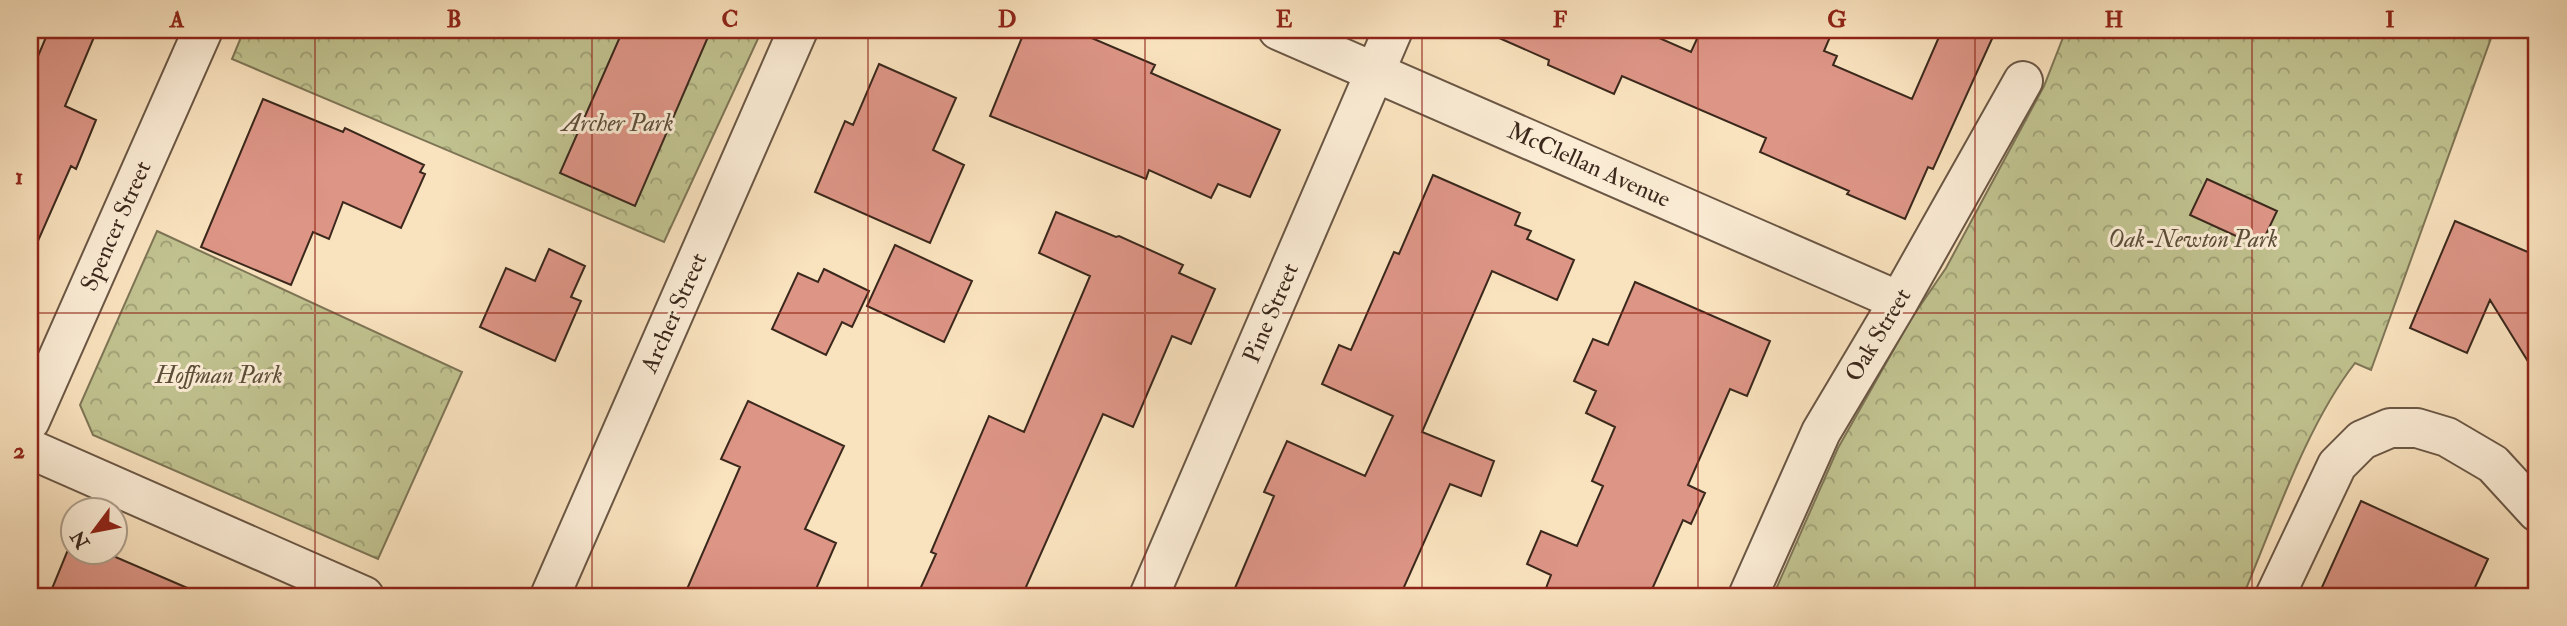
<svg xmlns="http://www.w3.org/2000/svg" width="2567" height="626" viewBox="0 0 2567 626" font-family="'IM FELL Double Pica',serif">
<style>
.forest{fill:url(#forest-crowns);stroke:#7e7556;stroke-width:2}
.building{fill:#dd9586;stroke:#3b281c;stroke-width:2}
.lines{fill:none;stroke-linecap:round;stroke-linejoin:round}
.minor-casing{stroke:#6a5644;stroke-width:42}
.minor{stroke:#fbecd5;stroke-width:38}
.grid{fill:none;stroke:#8f2418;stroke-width:2;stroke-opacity:0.55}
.labels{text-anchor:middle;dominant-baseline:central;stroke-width:6;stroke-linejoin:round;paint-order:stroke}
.park-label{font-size:24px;font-style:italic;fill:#5c4e39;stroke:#fbecd5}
.street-label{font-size:24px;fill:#3b281c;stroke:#fbecd5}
.neatline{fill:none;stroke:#8f2418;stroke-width:2.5}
.grid-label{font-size:23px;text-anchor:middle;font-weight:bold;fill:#8f2418}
</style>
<defs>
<pattern id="forest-crowns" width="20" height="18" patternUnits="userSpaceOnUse" patternTransform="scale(1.75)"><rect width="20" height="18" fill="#c0c28f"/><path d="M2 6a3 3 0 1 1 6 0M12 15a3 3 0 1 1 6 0" fill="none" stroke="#9d9e74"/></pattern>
</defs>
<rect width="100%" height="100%" fill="#f9e2be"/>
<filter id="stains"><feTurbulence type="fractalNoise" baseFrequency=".00286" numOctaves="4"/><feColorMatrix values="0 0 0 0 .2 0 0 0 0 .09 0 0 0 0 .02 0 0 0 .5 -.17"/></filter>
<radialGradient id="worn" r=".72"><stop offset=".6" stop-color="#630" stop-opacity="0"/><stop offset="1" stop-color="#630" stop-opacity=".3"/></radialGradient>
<!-- forest -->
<path class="forest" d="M 244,30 L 762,30 L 664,242 L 232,59 Z
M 2066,30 L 2494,30 L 2371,370 L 2355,363 C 2306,426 2274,523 2243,596 L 1773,596 L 1838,448 L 1911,319 L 1946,268 L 2044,86 Z
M 157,231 L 462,372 L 378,559 L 93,435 L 80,405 Z"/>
<!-- building -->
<path class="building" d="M 49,30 L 97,30 L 65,106 L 96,120 L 76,169 L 71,166 L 30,259 L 30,75 Z
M 623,30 L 711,30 L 635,206 L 560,173 Z
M 1025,30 L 1073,30 L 1155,65 L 1151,73 L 1280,130 L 1250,197 L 1218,184 L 1211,198 L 1149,170 L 1146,179 L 990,116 Z
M 1481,30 L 1641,30 L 1691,52 L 1701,30 L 1833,30 L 1824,51 L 1837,56 L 1833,65 L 1912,99 L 1942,30 L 1996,30 L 1933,169 L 1928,167 L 1905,219 L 1847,194 L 1849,191 L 1760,152 L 1766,138 L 1622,76 L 1614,94 L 1548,65 L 1549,60 Z
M 879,64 L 956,98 L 933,150 L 964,165 L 930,243 L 815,192 L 845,121 L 853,125 Z
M 263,99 L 343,132 L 345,128 L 424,165 L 420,172 L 425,174 L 401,228 L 343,202 L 329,239 L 313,232 L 291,285 L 201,247 Z
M 1433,175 L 1520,213 L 1515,225 L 1531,231 L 1527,239 L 1574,260 L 1557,300 L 1492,271 L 1422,432 L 1494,461 L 1481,496 L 1450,484 L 1400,596 L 1254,596 L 1235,588 L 1274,496 L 1264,492 L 1287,441 L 1365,476 L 1393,416 L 1322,384 L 1339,345 L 1351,350 L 1394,252 L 1399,254 Z
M 2207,179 L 2277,211 L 2260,247 L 2190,215 Z
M 1056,212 L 1116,237 L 1119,236 L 1183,265 L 1179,273 L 1215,289 L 1191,344 L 1172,336 L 1133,427 L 1103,414 L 1022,596 L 917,596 L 936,554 L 931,552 L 989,416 L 1024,432 L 1090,276 L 1039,253 Z
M 2455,221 L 2537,256 L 2537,376 L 2490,300 L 2467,353 L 2410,328 Z
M 895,245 L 972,281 L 944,342 L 867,306 Z
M 549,249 L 585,266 L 571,297 L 581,301 L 555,361 L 480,327 L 506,268 L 535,281 Z
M 824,269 L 869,291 L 852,327 L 842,322 L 826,355 L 772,329 L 798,273 L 818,282 Z
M 1635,282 L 1770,341 L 1747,396 L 1730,389 L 1688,485 L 1705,493 L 1691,524 L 1683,520 L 1649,596 L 1543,596 L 1551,575 L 1527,564 L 1541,531 L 1577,546 L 1603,486 L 1592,481 L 1615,427 L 1586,413 L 1596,391 L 1574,381 L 1593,339 L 1608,345 Z
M 748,401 L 844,446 L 805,529 L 836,543 L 813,596 L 684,596 L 740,467 L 721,459 Z
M 2361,501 L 2488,559 L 2471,596 L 2318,596 Z
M 67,552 L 104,552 L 206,596 L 49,596 Z"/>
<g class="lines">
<!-- minor casing -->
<g class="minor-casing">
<path id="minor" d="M 1278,30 L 1899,301
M 30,421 L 203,30
M 30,449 L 364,596
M 550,596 L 798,30
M 1149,596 L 1393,30
M 1748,596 L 1821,432 L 1899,301 L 2023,81
M 2275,596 L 2337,465 L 2362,440 L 2390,428 L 2417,428 L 2447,437 L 2493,464 L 2537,512"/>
</g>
<!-- minor -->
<use href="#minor" class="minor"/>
</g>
<!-- grid -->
<path class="grid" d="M 315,30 L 315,596M 592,30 L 592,596M 868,30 L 868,596M 1145,30 L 1145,596M 1422,30 L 1422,596M 1698,30 L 1698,596M 1975,30 L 1975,596M 2252,30 L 2252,596M 30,313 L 2537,313"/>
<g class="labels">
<!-- park labels -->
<g class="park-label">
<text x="618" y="123">Archer Park</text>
<text x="2193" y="239">Oak-Newton Park</text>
<text x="219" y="375">Hoffman Park</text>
</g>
<!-- street labels -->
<g class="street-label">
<text transform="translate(1589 165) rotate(24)">McClellan Avenue</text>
<text transform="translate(116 226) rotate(-66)">Spencer Street</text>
<text transform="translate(674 313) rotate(-66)">Archer Street</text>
<text transform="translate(1271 313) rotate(-67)">Pine Street</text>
<text transform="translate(1878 335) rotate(-59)">Oak Street</text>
</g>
</g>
<!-- margin -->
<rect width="2567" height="626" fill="none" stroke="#f9e2be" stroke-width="77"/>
<!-- north arrow -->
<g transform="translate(94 531) rotate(238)"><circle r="33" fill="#fbecd5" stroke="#ae9e8b" stroke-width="2"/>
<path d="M0-5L12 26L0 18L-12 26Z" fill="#8f2418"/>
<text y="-10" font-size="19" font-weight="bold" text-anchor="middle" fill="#3b281c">N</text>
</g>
<rect x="38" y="38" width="2490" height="550" class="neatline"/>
<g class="grid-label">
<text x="177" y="27">A</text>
<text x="454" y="27">B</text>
<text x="730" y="27">C</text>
<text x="1007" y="27">D</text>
<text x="1284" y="27">E</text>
<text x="1560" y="27">F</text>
<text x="1837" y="27">G</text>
<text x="2114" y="27">H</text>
<text x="2390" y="27">I</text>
<text x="19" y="184">1</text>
<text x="19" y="458">2</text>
</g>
<rect width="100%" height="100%" filter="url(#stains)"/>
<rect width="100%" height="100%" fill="url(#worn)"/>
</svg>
